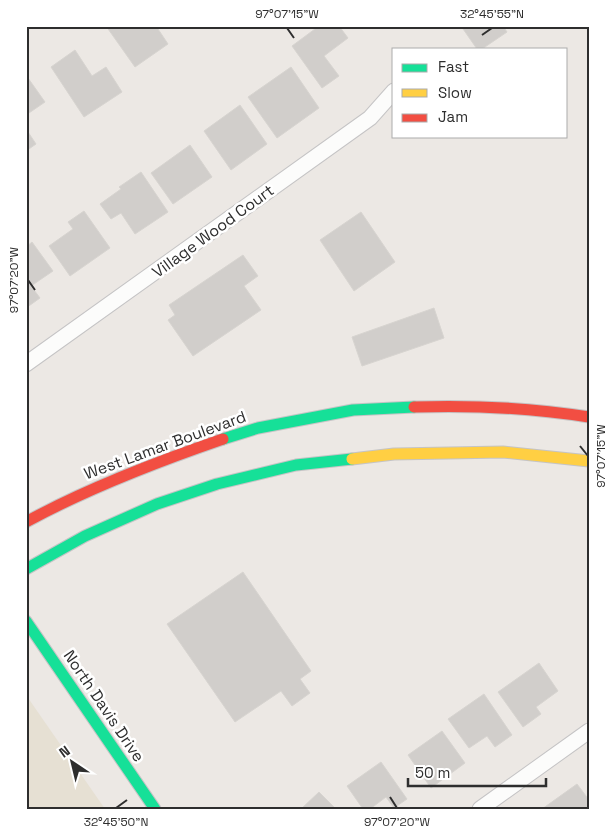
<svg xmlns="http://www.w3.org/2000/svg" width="615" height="835" viewBox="0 0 615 835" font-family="'Space Grotesk',sans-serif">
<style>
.education{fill:#e6e0d3}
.building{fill:#d1cecb;stroke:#d7d4d0}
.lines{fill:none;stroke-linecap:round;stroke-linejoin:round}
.street-casing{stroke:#c5c4c5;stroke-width:17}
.fast-casing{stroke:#c5c4c5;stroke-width:13}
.slow-casing{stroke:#c5c4c5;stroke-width:13}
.jam-casing{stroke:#c5c4c5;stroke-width:13}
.street{stroke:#fcfcfb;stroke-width:15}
.fast{stroke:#16e098;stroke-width:11}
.slow{stroke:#ffcf43;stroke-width:11}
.jam{stroke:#f24e42;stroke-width:11}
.ticks{fill:none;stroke:#2e2e2e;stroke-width:2}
.labels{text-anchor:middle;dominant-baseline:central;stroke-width:5;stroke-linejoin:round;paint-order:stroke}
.street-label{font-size:16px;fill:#2e2e2e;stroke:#fff}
.neatline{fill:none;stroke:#2e2e2e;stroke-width:2}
.ticks-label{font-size:12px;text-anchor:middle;fill:#2e2e2e}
</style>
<rect width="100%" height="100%" fill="#ece8e4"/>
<!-- education -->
<path class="education" d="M 26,695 L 105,809 L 26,809 Z"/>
<!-- building -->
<path class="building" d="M 106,26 L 156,26 L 168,44 L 135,67 Z
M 319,26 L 339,26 L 348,38 L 324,56 L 339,76 L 322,88 L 292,46 Z
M 461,26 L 503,26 L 507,32 L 482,49 L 477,49 Z
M 75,50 L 92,76 L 106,67 L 122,92 L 84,117 L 51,67 Z
M 291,67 L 319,108 L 277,138 L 248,97 Z
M 28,78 L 45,102 L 26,115 L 26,80 Z
M 240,105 L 267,144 L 231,170 L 204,131 Z
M 26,129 L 36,144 L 26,151 Z
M 190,145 L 212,177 L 173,204 L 151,173 Z
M 141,172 L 168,212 L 135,234 L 121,213 L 111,219 L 100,204 L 121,189 L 119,187 Z
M 84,211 L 110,248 L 70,276 L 49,246 L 73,229 L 68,222 Z
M 361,212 L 395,262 L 354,291 L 320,240 Z
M 32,242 L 53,271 L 31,286 L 40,298 L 26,308 L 26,247 Z
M 243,255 L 258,276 L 244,286 L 261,310 L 193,356 L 168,320 L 175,315 L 169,305 Z
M 434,308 L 444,338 L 362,366 L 352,337 Z
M 243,572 L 311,671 L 300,679 L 310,693 L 292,706 L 281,691 L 235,722 L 167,624 Z
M 539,663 L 558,691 L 536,707 L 541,714 L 523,727 L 498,692 Z
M 484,694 L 512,735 L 495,747 L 487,736 L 469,748 L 448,719 Z
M 442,731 L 465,763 L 431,788 L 408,755 Z
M 381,762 L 407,799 L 394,808 L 386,797 L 370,809 L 363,809 L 347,786 Z
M 577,784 L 589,800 L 589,809 L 542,809 Z
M 319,792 L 336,809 L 301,809 Z"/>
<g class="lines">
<!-- street casing -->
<g class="street-casing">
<path id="street" d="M 26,364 L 370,118 L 394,91
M 480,809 L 589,731"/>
</g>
<!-- fast casing -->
<g class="fast-casing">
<path id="fast" d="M 223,439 L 258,428 L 353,410 L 414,407
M 26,569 L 85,536 L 157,504 L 217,484 L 296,465 L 352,459
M 26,621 L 155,809"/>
</g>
<!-- slow casing -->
<g class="slow-casing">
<path id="slow" d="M 352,459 L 394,454 L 503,452 L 589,461"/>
</g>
<!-- jam casing -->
<g class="jam-casing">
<path id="jam" d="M 414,407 C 472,405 531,408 589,417
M 26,522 C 88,488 156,462 223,439"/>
</g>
<!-- street -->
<use href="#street" class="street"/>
<!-- fast -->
<use href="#fast" class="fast"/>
<!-- slow -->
<use href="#slow" class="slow"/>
<!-- jam -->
<use href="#jam" class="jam"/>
</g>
<!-- ticks -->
<path class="ticks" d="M 287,28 L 294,38M 482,35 L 492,28M 28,280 L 35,290M 580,446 L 588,456M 390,797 L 397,808M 116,808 L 127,800"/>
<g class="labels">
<!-- street labels -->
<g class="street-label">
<text transform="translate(213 231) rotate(-36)">Village Wood Court</text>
<text transform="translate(165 445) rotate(-20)">West Lamar Boulevard</text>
<text transform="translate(104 706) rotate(56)">North Davis Drive</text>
</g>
</g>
<!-- border -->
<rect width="615" height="835" fill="none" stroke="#ffffff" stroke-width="55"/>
<!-- legend -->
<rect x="392" y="48" width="175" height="90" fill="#ffffff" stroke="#ababab"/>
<rect x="402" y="64" width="25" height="8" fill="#16e098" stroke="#ababab"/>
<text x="438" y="72" font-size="15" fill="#2e2e2e">Fast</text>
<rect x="402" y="89" width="25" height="8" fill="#ffcf43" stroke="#ababab"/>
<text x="438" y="98" font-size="15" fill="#2e2e2e">Slow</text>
<rect x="402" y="114" width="25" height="8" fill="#f24e42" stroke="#ababab"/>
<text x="438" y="122" font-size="15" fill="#2e2e2e">Jam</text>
<!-- north arrow -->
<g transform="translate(72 762) rotate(325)" stroke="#ffffff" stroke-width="4" paint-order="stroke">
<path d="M0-4L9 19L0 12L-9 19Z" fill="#2e2e2e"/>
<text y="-8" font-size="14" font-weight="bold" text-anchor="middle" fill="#2e2e2e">N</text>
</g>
<!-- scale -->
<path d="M408 778v8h138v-8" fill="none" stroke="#2e2e2e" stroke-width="2.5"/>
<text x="415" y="778" font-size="15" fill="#2e2e2e" stroke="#ffffff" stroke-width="4" paint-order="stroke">50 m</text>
<rect x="28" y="28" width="560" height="780" class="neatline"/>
<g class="ticks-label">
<text x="287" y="18">97°07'15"W</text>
<text x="492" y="18">32°45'55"N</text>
<text transform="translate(14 280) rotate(-90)" y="4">97°07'20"W</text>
<text transform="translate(601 456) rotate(-90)" y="4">97°07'15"W</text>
<text x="116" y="826">32°45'50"N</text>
<text x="397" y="826">97°07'20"W</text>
</g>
</svg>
